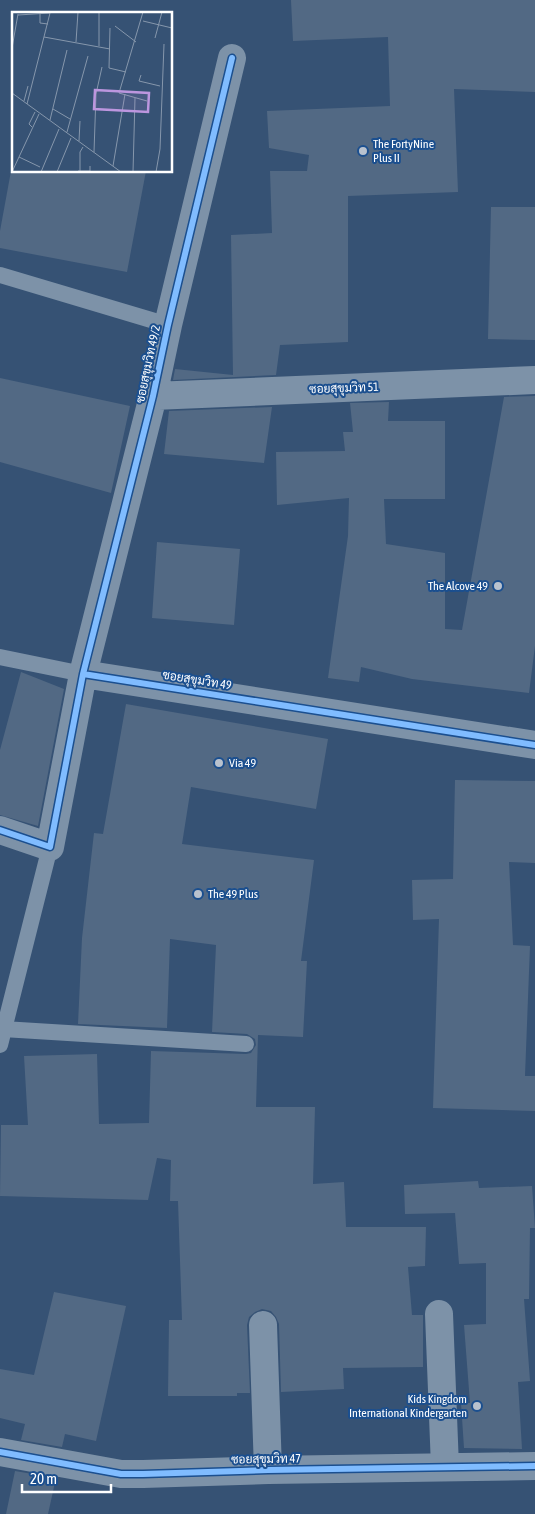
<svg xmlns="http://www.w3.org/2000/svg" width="535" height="1514" viewBox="0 0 535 1514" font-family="'Asap Condensed',Sarabun,sans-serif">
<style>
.building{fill:#526984}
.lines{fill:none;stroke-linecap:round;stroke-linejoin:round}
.lane{stroke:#7d92a8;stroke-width:16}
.street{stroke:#7d92a8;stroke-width:28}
.cycleway-casing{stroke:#1b4f8f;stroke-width:9}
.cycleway{stroke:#80bcff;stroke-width:6}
.poi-dot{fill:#b9c2ce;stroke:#1b4f8f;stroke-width:2}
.labels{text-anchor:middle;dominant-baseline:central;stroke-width:4;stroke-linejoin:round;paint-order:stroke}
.poi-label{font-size:12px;fill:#fff;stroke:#1b4f8f;text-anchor:start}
.street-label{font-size:12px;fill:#fff;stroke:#1b4f8f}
.inset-road{fill:none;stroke:#8697ac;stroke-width:1}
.view{fill:#bd96df;fill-opacity:0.15;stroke:#bd96df;stroke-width:2.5}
.inset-edge{fill:none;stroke:#fff;stroke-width:2.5}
</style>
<rect width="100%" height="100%" fill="#365274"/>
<!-- building -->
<path class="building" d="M 291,0 L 535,0 L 535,92 L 454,89 L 458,192 L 348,196 L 348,342 L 280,345 L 276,375 L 173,380 L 175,369 L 233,375 L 231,235 L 272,233 L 270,171 L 307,171 L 309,155 L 269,148 L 267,111 L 390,106 L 388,37 L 293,41 Z
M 11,171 L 146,171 L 127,272 L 0,248 L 0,231 Z
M 491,207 L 535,207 L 535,340 L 488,339 Z
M 0,378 L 130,406 L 111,493 L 0,462 Z
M 535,396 L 535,646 L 529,693 L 412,679 L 361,667 L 359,682 L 328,678 L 348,536 L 349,498 L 277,505 L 276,452 L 345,451 L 343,432 L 353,432 L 350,403 L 389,402 L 388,421 L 445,421 L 445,499 L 384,499 L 386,544 L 445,553 L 445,629 L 462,630 L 504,397 Z
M 272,407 L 264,463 L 164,454 L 169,411 Z
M 157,542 L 240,549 L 234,625 L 152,618 Z
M 21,672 L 64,689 L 38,826 L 0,815 L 0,750 Z
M 126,704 L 328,739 L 316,809 L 191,787 L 182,844 L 314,860 L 301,961 L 307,961 L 303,1037 L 258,1035 L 256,1107 L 315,1107 L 313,1184 L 344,1182 L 346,1227 L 426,1227 L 425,1266 L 408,1267 L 412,1315 L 423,1315 L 423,1367 L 343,1368 L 344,1389 L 281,1392 L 279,1324 L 276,1317 L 271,1311 L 262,1309 L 255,1312 L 249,1317 L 247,1325 L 250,1393 L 237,1393 L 237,1396 L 168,1396 L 169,1320 L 182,1320 L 178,1201 L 170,1201 L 171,1160 L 157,1158 L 148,1200 L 0,1196 L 1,1125 L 28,1125 L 24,1056 L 97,1054 L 99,1124 L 149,1123 L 151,1051 L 246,1054 L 251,1053 L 256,1045 L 255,1039 L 247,1034 L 212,1032 L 216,945 L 170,939 L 167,1028 L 78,1024 L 82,938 L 94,833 L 103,834 Z
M 455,780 L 535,781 L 535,863 L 509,862 L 513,945 L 530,946 L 525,1076 L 535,1076 L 535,1111 L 433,1108 L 439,919 L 413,920 L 412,880 L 453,879 Z
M 478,1181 L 479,1188 L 532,1186 L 535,1228 L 530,1228 L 529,1299 L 524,1299 L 530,1381 L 518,1382 L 522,1449 L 464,1448 L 461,1403 L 470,1403 L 464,1325 L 486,1324 L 486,1263 L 459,1264 L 455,1213 L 405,1214 L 404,1185 Z
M 54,1292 L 126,1306 L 96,1441 L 65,1434 L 62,1447 L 21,1440 L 25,1424 L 0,1418 L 0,1369 L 34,1375 Z
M 15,1471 L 56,1478 L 48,1514 L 6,1514 Z"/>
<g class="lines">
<!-- lane -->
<path class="lane" d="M 0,275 L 168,325
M 0,657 L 83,674
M 3,1029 L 246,1044
M 0,1045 L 50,847"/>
<!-- street -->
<path class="street" d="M 153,396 L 535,380
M 83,674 L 535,745
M 0,830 L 50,847 L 83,674 L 153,396 L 168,325 L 232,58
M 439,1314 L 445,1467
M 263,1325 L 268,1470
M 0,1452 L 121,1474 L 143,1474 L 268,1470 L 535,1466"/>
<!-- cycleway casing -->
<g class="cycleway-casing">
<path id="cycleway" d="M 83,674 L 535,745
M 0,830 L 50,847 L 83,674 L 153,396 L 168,325 L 232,58
M 0,1452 L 121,1474 L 143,1474 L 268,1470 L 535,1466"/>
</g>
<!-- cycleway -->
<use href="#cycleway" class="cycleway"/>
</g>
<!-- markers -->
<g class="poi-dot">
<circle cx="363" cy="151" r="5"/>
<circle cx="498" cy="586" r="5"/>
<circle cx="219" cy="763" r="5"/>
<circle cx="198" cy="894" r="5"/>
<circle cx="477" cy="1406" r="5"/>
</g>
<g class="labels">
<!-- poi labels -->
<g class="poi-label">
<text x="373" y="144">The FortyNine<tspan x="373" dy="14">Plus II</tspan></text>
<text x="488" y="586" text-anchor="end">The Alcove 49</text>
<text x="229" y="763">Via 49</text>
<text x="208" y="894">The 49 Plus</text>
<text x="467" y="1399" text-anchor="end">Kids Kingdom<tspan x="467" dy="14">International Kindergarten</tspan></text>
</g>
<!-- street labels -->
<g class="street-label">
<text transform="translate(148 364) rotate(-78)">ซอยสุขุมวิท 49/2</text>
<text transform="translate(344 388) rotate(-2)">ซอยสุขุมวิท 51</text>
<text transform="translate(197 680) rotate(9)">ซอยสุขุมวิท 49</text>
<text transform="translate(266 1459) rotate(-1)">ซอยสุขุมวิท 47</text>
</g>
</g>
<!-- overview -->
<g transform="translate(12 12)">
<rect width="160" height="160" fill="#365274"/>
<path class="inset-road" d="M 131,0 L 107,81 L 135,89M 28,1 L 28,11 L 36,12M 6,3 L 38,1 L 15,92M 131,9 L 160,16M 103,14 L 124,30M 98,16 L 97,56 L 114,60M 32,25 L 98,37M 143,26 L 150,0M 64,30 L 66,0M 87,34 L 87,0M 0,36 L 6,2M 129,63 L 127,69 L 148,74M 0,81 L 109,160M 12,89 L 16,74M 41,97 L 58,107M 38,108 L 55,38M 20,115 L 17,112 L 23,100M 55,120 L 76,44M 67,129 L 68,109M 82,140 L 84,82 L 90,55M 7,145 L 28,155M 101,154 L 113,82M 66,159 L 78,159 L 78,154M 68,159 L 68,140 L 71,135M 0,160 L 27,102M 29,160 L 47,117M 45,160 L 59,126M 121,160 L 123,86M 144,160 L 148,137 L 152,32"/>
<path class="view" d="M 83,78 L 137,81 L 136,100 L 82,97 Z"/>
<rect width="160" height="160" class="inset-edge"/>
</g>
<!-- scale -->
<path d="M22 1484v8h89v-8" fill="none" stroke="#ffffff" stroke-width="2.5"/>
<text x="30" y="1484" font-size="15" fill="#ffffff" stroke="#1b4f8f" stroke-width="4" paint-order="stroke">20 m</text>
</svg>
